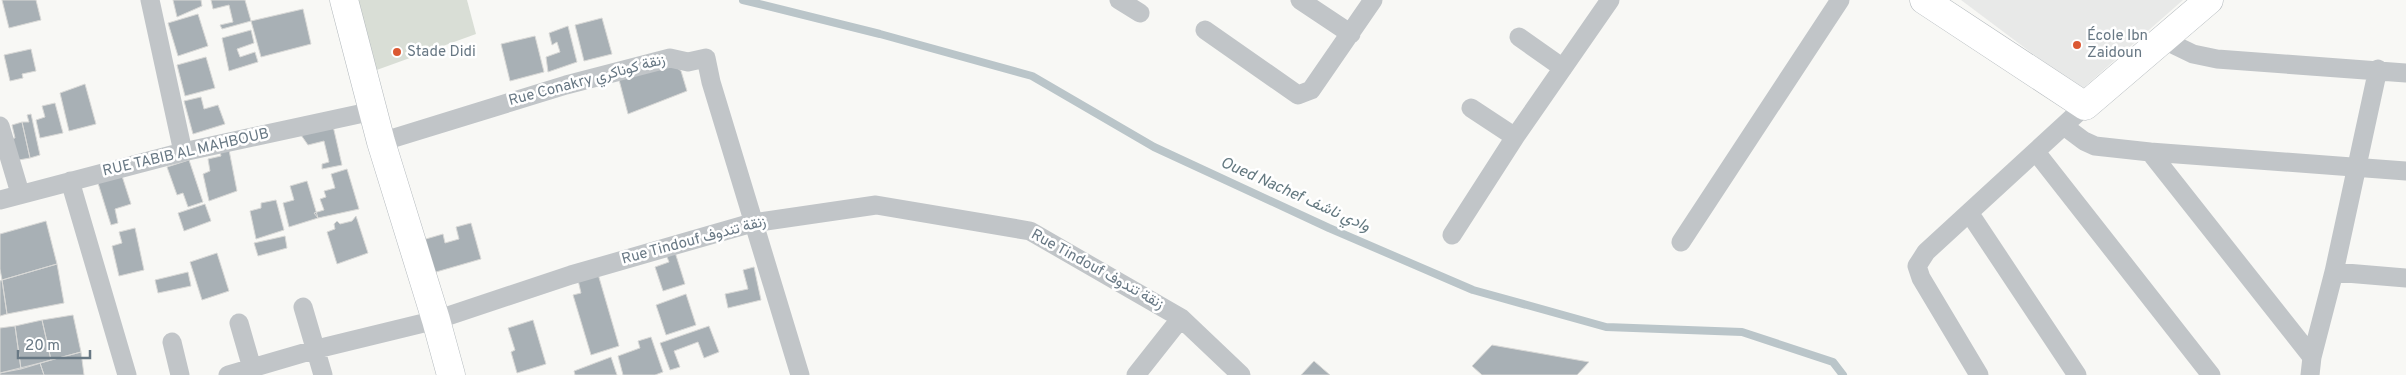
<svg xmlns="http://www.w3.org/2000/svg" width="2406" height="375" viewBox="0 0 2406 375" font-family="Overpass,Vazirmatn,sans-serif">
<style>
.built{fill:#e8e9e8}
.green{fill:#d9ded6}
.lines{fill:none;stroke-linecap:round;stroke-linejoin:round}
.stream{stroke:#bac5c9;stroke-width:8}
.building{fill:#a8b0b5;stroke:#d9d9d7}
.secondary-casing{stroke:#b3b9bd;stroke-width:29}
.street{stroke:#c1c5c8;stroke-width:19}
.secondary{stroke:#fff;stroke-width:28}
.poi-dot{fill:#db5832;stroke:#fff;stroke-width:2}
.labels{text-anchor:middle;dominant-baseline:central;stroke-width:5;stroke-linejoin:round;paint-order:stroke}
.poi-label{font-size:15px;fill:#687884;stroke:#fff;text-anchor:start}
.street-label{font-size:15px;fill:#687884;stroke:#fff}
.water-label{font-size:16px;font-style:italic;fill:#647980;stroke:#fff}
</style>
<rect width="100%" height="100%" fill="#f8f8f5"/>
<!-- built -->
<path class="built" d="M 1961,0 L 2183,0 L 2081,90 Z"/>
<!-- green -->
<path class="green" d="M 353,0 L 467,0 L 476,34 L 374,71 Z"/>
<g class="lines">
<!-- stream -->
<path class="stream" d="M 743,0 L 880,34 L 1032,76 L 1154,147 L 1329,228 L 1473,290 L 1606,327 L 1742,332 L 1833,362 L 1843,375"/>
</g>
<!-- building -->
<path class="building" d="M 2,0 L 36,0 L 41,20 L 9,28 Z
M 173,0 L 201,0 L 202,6 L 177,17 Z
M 211,0 L 245,0 L 251,21 L 222,29 L 220,25 L 233,22 L 229,5 L 213,9 Z
M 303,9 L 311,44 L 261,57 L 251,21 Z
M 198,14 L 208,46 L 178,56 L 168,23 Z
M 602,18 L 612,54 L 584,61 L 575,25 Z
M 568,26 L 577,62 L 548,72 L 546,57 L 560,52 L 557,42 L 552,45 L 549,33 Z
M 251,30 L 254,43 L 237,49 L 240,57 L 255,52 L 258,62 L 229,71 L 222,38 Z
M 535,36 L 544,72 L 510,81 L 501,44 Z
M 31,49 L 36,71 L 22,74 L 23,78 L 10,81 L 4,55 Z
M 206,57 L 215,88 L 185,96 L 177,65 Z
M 671,63 L 681,71 L 687,91 L 628,114 L 618,76 Z
M 85,84 L 96,124 L 69,131 L 60,93 Z
M 201,97 L 204,109 L 218,105 L 225,124 L 193,134 L 184,101 Z
M 55,103 L 63,133 L 40,138 L 36,120 L 45,117 L 42,106 Z
M 31,114 L 40,155 L 30,158 L 22,122 L 29,122 L 27,115 Z
M 22,122 L 30,158 L 13,161 L 9,139 L 15,138 L 12,125 Z
M 333,126 L 342,165 L 322,169 L 322,164 L 329,162 L 324,141 L 308,145 L 301,135 Z
M 229,150 L 237,191 L 209,201 L 203,174 L 210,171 L 208,159 L 221,156 L 220,152 Z
M 189,160 L 203,202 L 188,207 L 183,193 L 177,195 L 167,167 Z
M 347,169 L 359,209 L 318,218 L 314,213 L 324,210 L 320,199 L 326,197 L 324,191 L 335,188 L 331,174 Z
M 122,176 L 131,204 L 115,209 L 118,223 L 111,225 L 98,183 Z
M 307,181 L 318,218 L 289,227 L 283,203 L 294,200 L 290,186 Z
M 276,200 L 284,230 L 256,239 L 250,211 L 261,208 L 261,203 Z
M 205,204 L 211,221 L 184,231 L 178,213 Z
M 356,216 L 368,253 L 337,264 L 327,232 L 335,229 L 334,224 L 337,221 L 340,224 L 352,221 Z
M 46,221 L 57,264 L 2,280 L 0,269 L 0,234 Z
M 471,223 L 481,259 L 429,274 L 419,241 L 443,234 L 445,243 L 459,239 L 456,227 Z
M 135,228 L 144,270 L 119,276 L 112,246 L 122,243 L 119,232 Z
M 285,236 L 287,248 L 258,256 L 254,243 Z
M 674,249 L 685,284 L 663,291 L 655,267 L 669,262 L 665,252 Z
M 217,253 L 229,291 L 202,300 L 190,262 Z
M 57,264 L 64,303 L 7,314 L 2,280 Z
M 754,267 L 761,300 L 728,308 L 725,294 L 748,289 L 743,270 Z
M 188,272 L 191,286 L 158,293 L 155,280 Z
M 598,274 L 619,346 L 591,355 L 573,295 L 581,293 L 578,280 Z
M 2,280 L 7,314 L 0,316 L 0,281 Z
M 686,294 L 696,325 L 666,335 L 656,305 Z
M 73,315 L 81,352 L 51,360 L 42,320 Z
M 42,320 L 51,360 L 21,369 L 15,326 Z
M 533,320 L 546,364 L 517,373 L 511,352 L 515,350 L 508,328 Z
M 15,326 L 21,369 L 0,373 L 0,328 Z
M 709,326 L 719,352 L 704,358 L 698,342 L 674,351 L 680,367 L 670,370 L 660,343 Z
M 651,337 L 663,372 L 655,375 L 623,375 L 618,356 L 640,348 L 638,341 Z
M 1492,345 L 1589,362 L 1577,375 L 1482,375 L 1472,366 Z
M 81,352 L 84,375 L 44,375 L 40,363 Z
M 611,357 L 617,375 L 575,375 L 574,371 Z
M 1314,361 L 1330,375 L 1301,375 Z
M 40,363 L 44,375 L 0,375 L 0,373 Z"/>
<g class="lines">
<!-- secondary casing -->
<g class="secondary-casing">
<path id="secondary" d="M 344,0 L 381,142 L 436,320 L 451,375
M 1924,0 L 2085,106 L 2209,0"/>
</g>
<!-- street -->
<path class="street" d="M 150,0 L 183,152
M 1119,0 L 1140,13
M 1300,0 L 1351,34
M 1205,30 L 1298,95 L 1311,90 L 1373,0
M 1519,37 L 1563,68
M 2162,39 L 2193,54 L 2217,59 L 2406,73
M 1471,108 L 1515,137
M 0,126 L 20,193
M 2064,126 L 2084,141 L 2095,146 L 2150,152 L 2406,171
M 381,142 L 566,85 L 670,58 L 688,62 L 706,58 L 711,82 L 800,375
M 2036,152 L 2211,375
M 2150,152 L 2312,357
M 70,181 L 127,375
M 0,200 L 183,152 L 373,111
M 1970,214 L 2077,375
M 1452,235 L 1515,137 L 1610,0
M 1681,242 L 1840,0
M 2334,272 L 2406,278
M 303,307 L 323,375
M 239,323 L 254,375
M 172,342 L 180,375
M 228,375 L 317,349 L 436,320 L 571,275 L 752,223 L 876,205 L 1030,231 L 1181,318 L 1241,375
M 1136,375 L 1181,318
M 1979,375 L 1921,278 L 1917,266 L 1926,252 L 2085,106
M 2310,375 L 2312,357 L 2334,272 L 2378,69"/>
<!-- secondary -->
<use href="#secondary" class="secondary"/>
</g>
<!-- markers -->
<g class="poi-dot">
<circle cx="2077" cy="45" r="5"/>
<circle cx="397" cy="52" r="5"/>
</g>
<g class="labels">
<!-- poi labels -->
<g class="poi-label">
<text x="2087" y="36">École Ibn<tspan x="2087" dy="17">Zaidoun</tspan></text>
<text x="407" y="52">Stade Didi</text>
</g>
<!-- street labels -->
<g class="street-label">
<text transform="translate(587 81) rotate(-15)">Rue Conakry زنقة كوناكري</text>
<text transform="translate(186 153) rotate(-13)">RUE TABIB AL MAHBOUB</text>
<text transform="translate(694 241) rotate(-15)">Rue Tindouf زنقة تندوف</text>
<text transform="translate(1097 270) rotate(29)">Rue Tindouf زنقة تندوف</text>
</g>
<!-- water labels -->
<g class="water-label">
<text transform="translate(1295 195) rotate(24)">Oued Nachef وادي ناشف</text>
</g>
</g>
<!-- scale -->
<path d="M18 350v8h72v-8" fill="none" stroke="#687884" stroke-width="2.5"/>
<text x="25" y="350" font-size="15" fill="#687884" stroke="#ffffff" stroke-width="4" paint-order="stroke">20 m</text>
</svg>
